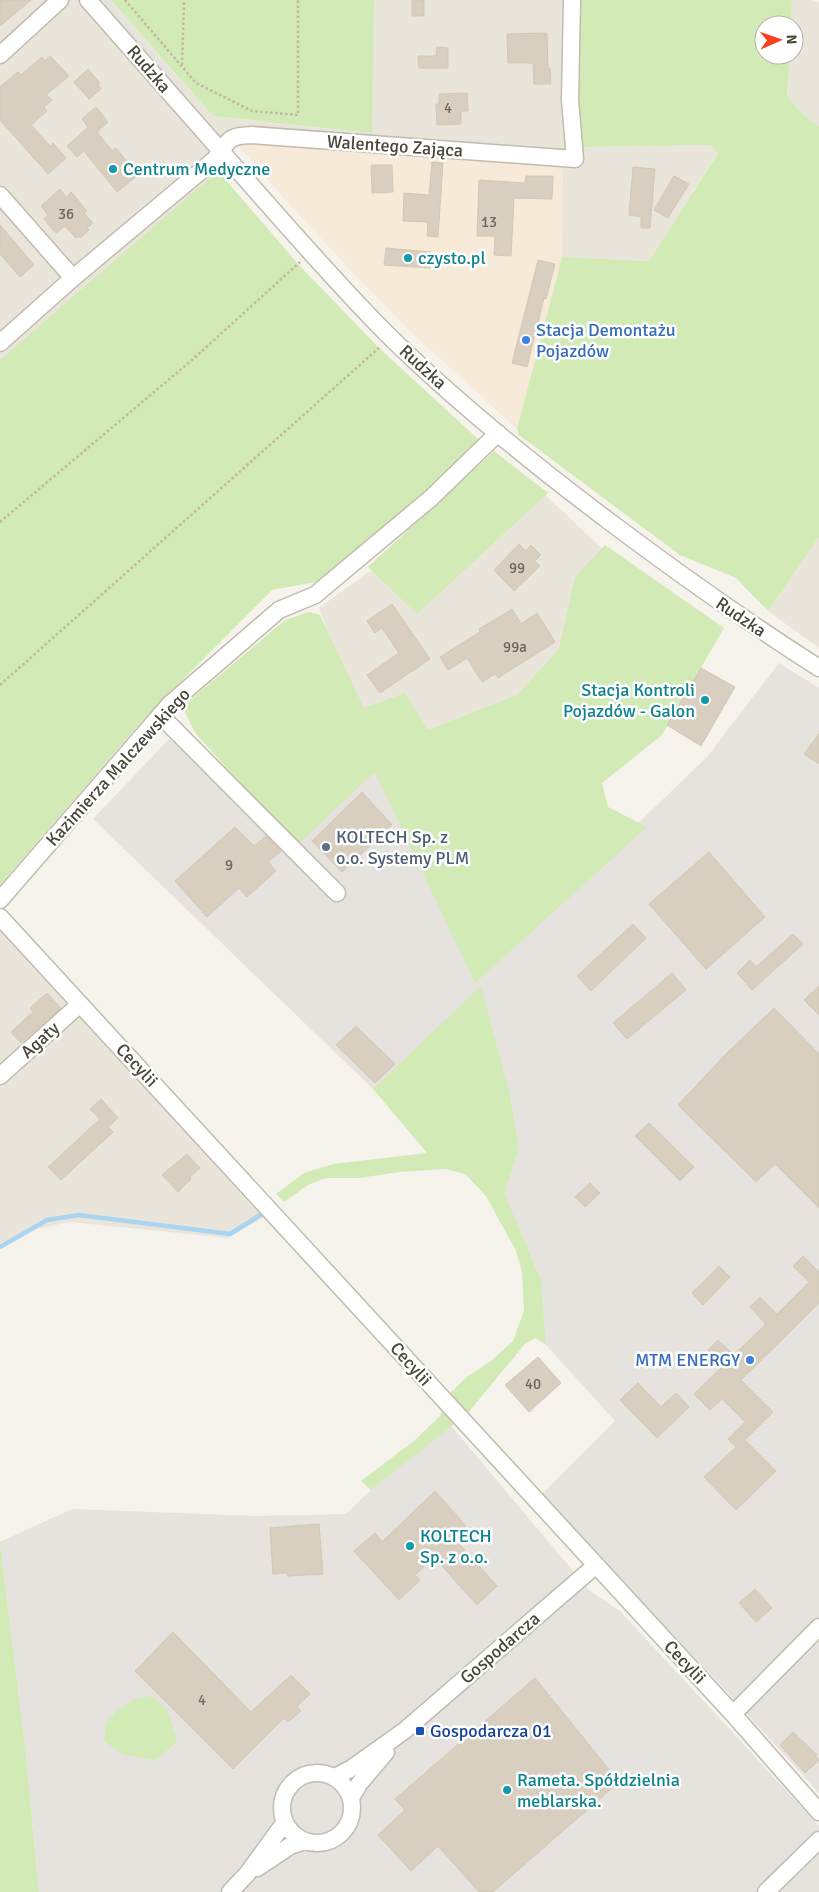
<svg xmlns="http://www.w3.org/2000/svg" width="819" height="1892" viewBox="0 0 819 1892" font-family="Signika,sans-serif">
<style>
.residential{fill:#eae5da}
.commercial{fill:#f7ead8}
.industrial{fill:#e6e2dd}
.green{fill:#d2eab5}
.parking{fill:#e5e3e0}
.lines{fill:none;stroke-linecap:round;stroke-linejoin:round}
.stream{stroke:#a9d4f2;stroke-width:4.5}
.building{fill:#d8cfc1;stroke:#d3c7b4}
.minor-casing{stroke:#c2bbae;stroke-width:19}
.path{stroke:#c4b79f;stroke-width:2.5;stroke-dasharray:2.5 2.5;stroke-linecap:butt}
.minor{stroke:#fff;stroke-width:16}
.culture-dot{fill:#0f9aa8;stroke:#fff;stroke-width:2}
.shop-dot{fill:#3f7fe0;stroke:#fff;stroke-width:2}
.service-dot{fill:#5c6f8a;stroke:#fff;stroke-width:2}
.transit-dot{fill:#1a4fb4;stroke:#fff;stroke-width:2}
.labels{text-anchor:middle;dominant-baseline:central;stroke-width:5;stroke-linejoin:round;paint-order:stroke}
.number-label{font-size:15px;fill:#6e675b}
.street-label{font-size:18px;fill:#4b4439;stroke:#fff}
.culture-label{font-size:18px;fill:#0d838f;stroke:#fff;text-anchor:start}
.shop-label{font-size:18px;fill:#366cbe;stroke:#fff;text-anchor:start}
.service-label{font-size:18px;fill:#4e5e75;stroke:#fff;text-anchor:start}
.transit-label{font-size:18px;fill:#164399;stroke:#fff;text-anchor:start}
</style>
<rect width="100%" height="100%" fill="#f6f3ec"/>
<!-- residential -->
<path class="residential" d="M 0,0 L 111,0 L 213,116 L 371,133 L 374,0 L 576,0 L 582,147 L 710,145 L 718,152 L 649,261 L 562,257 L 563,166 L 229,139 L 215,182 L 0,378 Z
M 792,0 L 811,0 L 819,2 L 819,126 L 800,112 L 787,95 L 790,55 L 794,55 L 794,25 L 791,25 Z
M 544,494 L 606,552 L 567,645 L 523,699 L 434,739 L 363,723 L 319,608 L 374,568 Z
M 819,537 L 819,648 L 768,611 Z
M 0,927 L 133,1068 L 225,1176 L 252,1206 L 264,1217 L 228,1238 L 70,1222 L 31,1230 L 0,1249 Z"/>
<!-- commercial -->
<path class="commercial" d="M 233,139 L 563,166 L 562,257 L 517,429 L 413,334 L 356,276 L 288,203 Z"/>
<!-- industrial -->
<path class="industrial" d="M 779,663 L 819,688 L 819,1793 L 729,1694 L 541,1495 L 615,1421 L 546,1345 L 541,1280 L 505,1194 L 519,1147 L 509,1091 L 481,987 L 373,1089 L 93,819 L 169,739 L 294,840 L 376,761 L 477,978 L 707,757 Z
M 451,1426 L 590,1591 L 621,1612 L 819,1826 L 819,1892 L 39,1892 L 25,1748 L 0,1542 L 72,1509 L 259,1516 L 346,1514 L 371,1490 Z"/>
<!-- green -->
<path class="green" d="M 111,0 L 374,0 L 372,133 L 213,116 Z
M 576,0 L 792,0 L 791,25 L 764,25 L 764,55 L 790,55 L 787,95 L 800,112 L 819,126 L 819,537 L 768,611 L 736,578 L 680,555 L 519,435 L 517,429 L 562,257 L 649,261 L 718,153 L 710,145 L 582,147 L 575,98 Z
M 218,171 L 298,264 L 379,348 L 479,440 L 407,510 L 321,581 L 272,590 L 142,721 L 0,885 L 0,360 Z
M 494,451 L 548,493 L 417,614 L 368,567 Z
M 605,545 L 724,628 L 662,735 L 602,783 L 608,807 L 647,827 L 475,983 L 375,772 L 297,845 L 196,734 L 182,707 L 285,620 L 309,612 L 320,615 L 364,708 L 405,693 L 428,730 L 517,695 L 559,649 L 575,577 Z
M 481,986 L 509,1091 L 519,1147 L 505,1194 L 541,1280 L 546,1345 L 535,1338 L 525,1344 L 467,1414 L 371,1490 L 361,1481 L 415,1440 L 440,1416 L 451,1392 L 468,1376 L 491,1361 L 513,1341 L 524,1311 L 522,1272 L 516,1251 L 486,1196 L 465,1174 L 446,1169 L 399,1172 L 359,1178 L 326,1178 L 308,1185 L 284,1202 L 276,1194 L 304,1173 L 333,1164 L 427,1153 L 373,1089 Z
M 0,1542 L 25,1748 L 39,1892 L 0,1892 Z
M 151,1696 L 167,1708 L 177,1742 L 155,1760 L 123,1755 L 104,1741 L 106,1723 L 117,1711 L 135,1699 Z"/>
<!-- parking -->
<path class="parking" d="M 99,0 L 106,0 L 185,90 L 185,97 Z"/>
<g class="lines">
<!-- stream -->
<path class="stream" d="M 0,1247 L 47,1220 L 79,1215 L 230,1234 L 262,1214"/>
</g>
<!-- building -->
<path class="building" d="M 0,0 L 31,0 L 0,26 Z
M 412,0 L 424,0 L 424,16 L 412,16 Z
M 547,33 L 548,68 L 550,68 L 551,84 L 534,84 L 533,63 L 508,63 L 507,34 Z
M 437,47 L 448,48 L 448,68 L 419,68 L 418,56 L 436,56 Z
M 50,56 L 69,76 L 46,95 L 52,100 L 44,107 L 47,111 L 31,125 L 50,146 L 53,143 L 66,158 L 48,174 L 0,120 L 0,87 L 18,72 L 21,75 L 42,57 L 45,61 Z
M 88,69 L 100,83 L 98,85 L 101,89 L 89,99 L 74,82 Z
M 467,93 L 468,111 L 461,111 L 461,124 L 437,125 L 436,104 L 439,104 L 439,94 Z
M 96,107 L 108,122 L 97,132 L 112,151 L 116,148 L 138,175 L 117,192 L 84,151 L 77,157 L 67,146 L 88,127 L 82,119 Z
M 432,162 L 443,163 L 438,237 L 427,236 L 428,222 L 403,221 L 404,193 L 429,195 Z
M 371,165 L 392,165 L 393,192 L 372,193 Z
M 633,167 L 655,169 L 650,228 L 641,228 L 641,217 L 629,215 Z
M 526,176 L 553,176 L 552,199 L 514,198 L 511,256 L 494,255 L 495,236 L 477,236 L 479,180 L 525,183 Z
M 674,176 L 689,184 L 668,218 L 654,210 Z
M 60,189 L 66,197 L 71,192 L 87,211 L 84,213 L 93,223 L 87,228 L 89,230 L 80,238 L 78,236 L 76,238 L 65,226 L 56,233 L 44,219 L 48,215 L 41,206 Z
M 0,225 L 34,265 L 20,277 L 0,254 Z
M 386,248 L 431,252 L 430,268 L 384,265 Z
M 538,260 L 555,264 L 546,299 L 544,298 L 527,367 L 512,363 Z
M 519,544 L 526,551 L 531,545 L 541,555 L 535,561 L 540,566 L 514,591 L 494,570 Z
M 392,604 L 430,659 L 380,693 L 367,675 L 399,653 L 382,628 L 375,633 L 367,621 Z
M 512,609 L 521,624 L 537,613 L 555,642 L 498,678 L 495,674 L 482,682 L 467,658 L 448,670 L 440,657 L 480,632 L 479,629 Z
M 701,668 L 735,687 L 701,746 L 667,725 Z
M 819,734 L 819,764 L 804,754 Z
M 362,792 L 392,825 L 342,872 L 312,841 Z
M 235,827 L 254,846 L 266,836 L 281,851 L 268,862 L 276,871 L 247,897 L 239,888 L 207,917 L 175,881 Z
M 709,852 L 765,917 L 706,969 L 649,904 Z
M 633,924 L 646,938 L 591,991 L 577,976 Z
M 793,934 L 803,944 L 752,990 L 737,973 L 750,960 L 756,967 Z
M 672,973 L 686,990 L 627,1039 L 613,1023 Z
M 819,986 L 819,1015 L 804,1000 Z
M 47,993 L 61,1008 L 21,1043 L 11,1032 L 33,1012 L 30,1008 Z
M 774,1008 L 819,1054 L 819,1208 L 775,1164 L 756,1182 L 678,1105 L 726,1054 Z
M 356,1026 L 395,1064 L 375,1083 L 336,1045 Z
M 101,1099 L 118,1118 L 108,1127 L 113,1132 L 61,1180 L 48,1167 L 100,1119 L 90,1109 Z
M 649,1123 L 694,1167 L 680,1181 L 635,1136 Z
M 187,1154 L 200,1168 L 190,1177 L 191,1179 L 178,1192 L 162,1175 Z
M 590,1183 L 600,1193 L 585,1207 L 575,1197 Z
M 803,1256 L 819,1272 L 819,1303 L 741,1380 L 773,1412 L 745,1440 L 776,1471 L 736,1510 L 704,1477 L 736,1447 L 728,1439 L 745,1422 L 722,1399 L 710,1410 L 694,1394 L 724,1365 L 708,1350 L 718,1340 L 734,1355 L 766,1324 L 750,1307 L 760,1297 L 777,1314 L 809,1282 L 793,1266 Z
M 719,1266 L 730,1277 L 703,1305 L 692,1293 Z
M 538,1357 L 561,1383 L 529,1412 L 505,1385 Z
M 638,1383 L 661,1407 L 676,1393 L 689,1407 L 657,1438 L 620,1400 Z
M 435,1491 L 466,1526 L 454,1538 L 497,1586 L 477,1605 L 434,1557 L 415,1575 L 420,1580 L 399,1600 L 354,1551 L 375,1533 L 382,1542 Z
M 319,1524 L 323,1574 L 288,1576 L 287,1573 L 273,1574 L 270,1528 Z
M 755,1589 L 772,1608 L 756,1622 L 739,1603 Z
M 173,1632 L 251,1712 L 291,1675 L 310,1694 L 297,1706 L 301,1711 L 288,1722 L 284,1718 L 233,1769 L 135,1671 Z
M 535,1678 L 619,1782 L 493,1892 L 479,1892 L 438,1846 L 411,1871 L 378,1835 L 405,1810 L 395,1799 Z
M 793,1732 L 817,1755 L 815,1756 L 819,1760 L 805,1773 L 780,1745 Z"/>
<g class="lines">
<!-- minor casing -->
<g class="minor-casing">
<path id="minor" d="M 88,0 C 142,61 196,122 250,184 C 295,235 340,287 388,335 C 457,403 533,464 610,522 C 678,573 747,622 819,668
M 0,55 L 60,0
M 0,195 L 73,278
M 0,343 L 73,278 L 214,160 C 231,143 222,136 252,135 L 575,159 L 570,100 L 572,0
M 160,715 L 337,893
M 0,900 L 170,704 L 279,610 L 315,595 L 431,498 L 498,433
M 0,917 L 733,1714 L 819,1812
M 0,1076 L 80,1004
M 733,1714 L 819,1627
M282 1808a35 35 0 1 1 70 0a35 35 0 1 1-70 0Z
M 335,1777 L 352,1768 L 404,1731 L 595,1566
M 351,1798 L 359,1784 L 386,1752
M 257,1868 L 290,1846 L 305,1841
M 230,1892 L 247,1874 L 285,1822
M 766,1892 L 819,1840"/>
</g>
<!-- path -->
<path class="path" d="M 125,0 L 196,83 L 252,111 L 298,115 L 298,0
M 182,65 L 184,0
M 0,522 L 192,360 L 300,262
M 0,685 L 380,347"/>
<!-- minor -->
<use href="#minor" class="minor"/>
</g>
<!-- markers -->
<g class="culture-dot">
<circle cx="113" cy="169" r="5"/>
<circle cx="408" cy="258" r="5"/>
<circle cx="705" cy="700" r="5"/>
<circle cx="410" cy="1546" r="5"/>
<circle cx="507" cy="1790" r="5"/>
</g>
<g class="shop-dot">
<circle cx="526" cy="340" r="5"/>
<circle cx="750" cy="1360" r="5"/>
</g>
<circle class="service-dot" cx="326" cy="847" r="5"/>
<rect class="transit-dot" x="415" y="1726" width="10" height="10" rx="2.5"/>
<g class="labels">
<!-- number labels -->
<g class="number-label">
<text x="448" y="108">4</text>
<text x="66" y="214">36</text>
<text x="489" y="222">13</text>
<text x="517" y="568">99</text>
<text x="515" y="647">99a</text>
<text x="229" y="865">9</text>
<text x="533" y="1384">40</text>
<text x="202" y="1700">4</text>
</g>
<!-- street labels -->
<g class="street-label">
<text transform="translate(149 69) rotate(49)">Rudzka</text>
<text transform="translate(395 146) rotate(4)">Walentego Zająca</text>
<text transform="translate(423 367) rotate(42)">Rudzka</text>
<text transform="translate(741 617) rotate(34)">Rudzka</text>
<text transform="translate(118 767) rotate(-48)">Kazimierza Malczewskiego</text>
<text transform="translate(40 1040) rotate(-42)">Agaty</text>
<text transform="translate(137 1065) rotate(47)">Cecylii</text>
<text transform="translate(411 1364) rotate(48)">Cecylii</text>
<text transform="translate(500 1648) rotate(-41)">Gospodarcza</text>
<text transform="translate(685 1662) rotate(47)">Cecylii</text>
</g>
<!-- culture labels -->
<g class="culture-label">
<text x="123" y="169">Centrum Medyczne</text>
<text x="418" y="258">czysto.pl</text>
<text x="695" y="690" text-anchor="end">Stacja Kontroli<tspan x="695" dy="21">Pojazdów - Galon</tspan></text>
<text x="420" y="1536">KOLTECH<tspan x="420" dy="21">Sp. z o.o.</tspan></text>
<text x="517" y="1780">Rameta. Spółdzielnia<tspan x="517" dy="21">meblarska.</tspan></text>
</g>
<!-- shop labels -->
<g class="shop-label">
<text x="536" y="330">Stacja Demontażu<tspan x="536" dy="21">Pojazdów</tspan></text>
<text x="740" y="1360" text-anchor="end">MTM ENERGY</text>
</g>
<!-- service labels -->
<g class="service-label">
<text x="336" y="837">KOLTECH Sp. z<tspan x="336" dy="21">o.o. Systemy PLM</tspan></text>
</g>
<!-- transit labels -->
<g class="transit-label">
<text x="430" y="1731">Gospodarcza 01</text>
</g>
</g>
<!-- north arrow -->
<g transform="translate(779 40) rotate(88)"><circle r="24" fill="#ffffff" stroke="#b7b4b0"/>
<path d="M0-4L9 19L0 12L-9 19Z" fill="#fc3f1d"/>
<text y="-8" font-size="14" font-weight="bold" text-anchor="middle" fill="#4b4439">N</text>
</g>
</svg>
